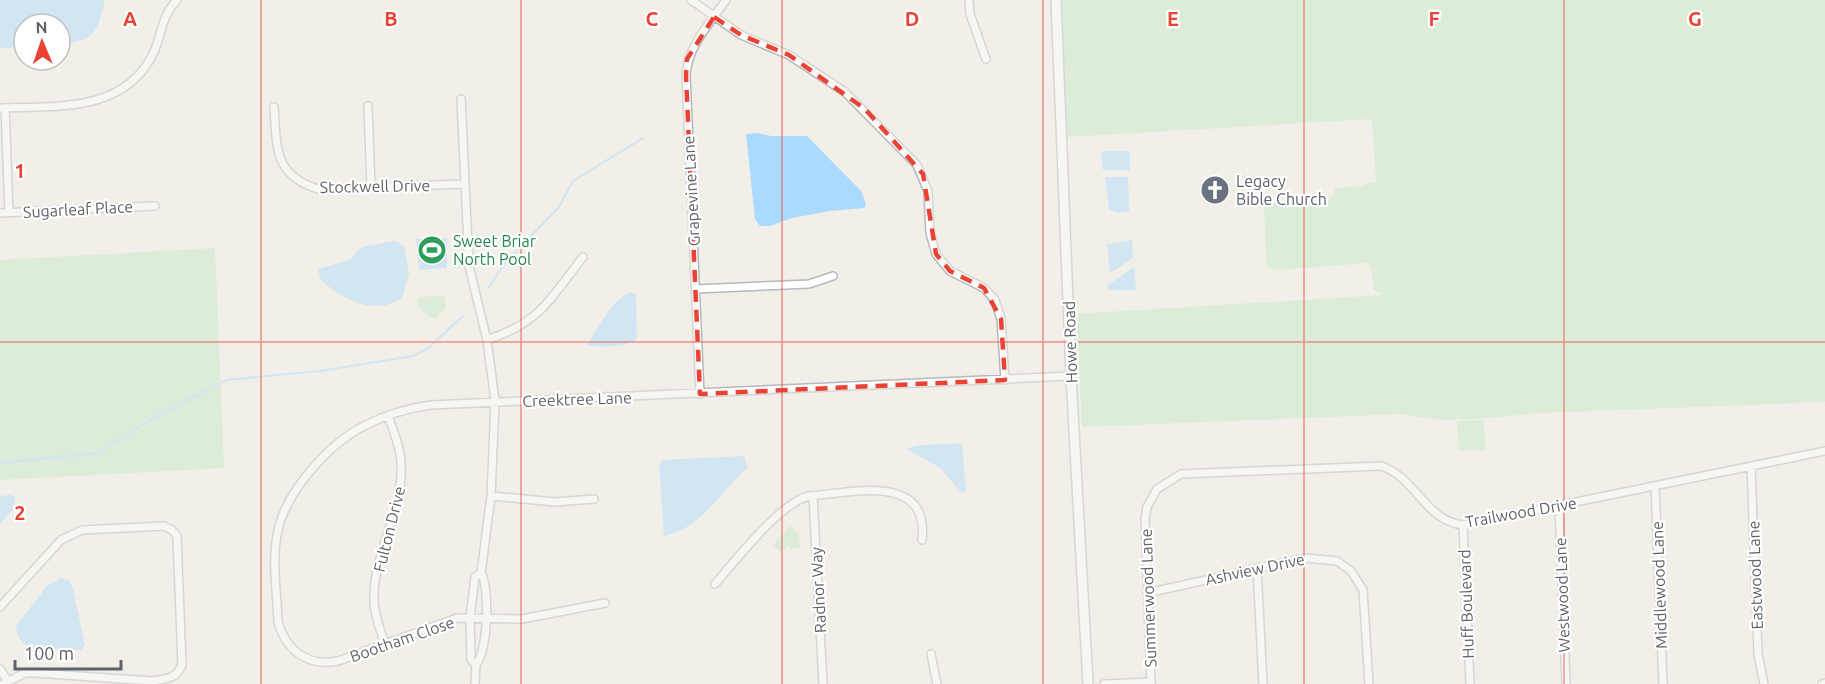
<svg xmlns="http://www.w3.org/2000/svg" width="1825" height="684" viewBox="0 0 1825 684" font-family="Ubuntu,sans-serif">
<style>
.green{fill:#c5e8c5}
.water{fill:#aadaff}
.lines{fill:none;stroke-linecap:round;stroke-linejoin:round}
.stream{stroke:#aadaff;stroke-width:2}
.street-casing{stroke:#b5b8bc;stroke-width:10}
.secondary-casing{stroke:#b6babf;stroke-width:12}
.street{stroke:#fff;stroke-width:7}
.secondary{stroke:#fff;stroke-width:9}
.marked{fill:none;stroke:#ea4335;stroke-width:4.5;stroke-dasharray:12 8;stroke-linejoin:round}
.grid{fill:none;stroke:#ea4335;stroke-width:1.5;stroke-opacity:0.55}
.labels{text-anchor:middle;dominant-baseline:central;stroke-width:4.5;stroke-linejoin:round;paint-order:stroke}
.worship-label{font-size:16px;fill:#5b616d;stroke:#fff;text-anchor:start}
.street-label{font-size:16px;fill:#5f6368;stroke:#fff}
.leisure-label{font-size:16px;fill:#27864d;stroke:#fff;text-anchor:start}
.grid-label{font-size:20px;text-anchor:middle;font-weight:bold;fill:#ea4335;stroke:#fff;stroke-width:4.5;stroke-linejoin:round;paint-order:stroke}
</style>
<rect width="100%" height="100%" fill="#f1efe8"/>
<!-- green -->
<path class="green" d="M 1062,0 L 1825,0 L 1825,402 L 1539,413 C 1496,417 1445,425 1403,414 L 1082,427 L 1076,314 L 1383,295 L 1374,290 L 1371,267 L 1368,263 L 1276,270 L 1268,267 L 1266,261 L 1264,203 L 1279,205 L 1330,199 L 1336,188 L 1363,186 L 1371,182 L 1376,183 L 1372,119 L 1066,137 Z
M 215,248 L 224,468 L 0,480 L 0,260 Z
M 444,296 L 446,308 L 436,318 L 430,317 L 419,308 L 418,297 Z
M 1483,420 L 1486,450 L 1459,451 L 1457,421 Z
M 790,526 L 799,533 L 800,548 L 790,549 L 788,545 L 781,552 L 773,545 Z"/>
<!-- water -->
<path class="water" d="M 0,0 L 105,0 C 97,32 96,41 60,44 L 60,24 L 24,24 L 24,47 L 2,48 L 0,48 Z
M 757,133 L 771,136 L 807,136 L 862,192 L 866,205 L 864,208 L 830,211 L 792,218 L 770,226 L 760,226 L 755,219 L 746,134 Z
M 1104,151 L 1130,151 L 1130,170 L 1103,170 L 1101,154 Z
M 1105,177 L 1128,177 L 1129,211 L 1116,213 L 1109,209 Z
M 447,238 L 447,268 L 419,270 L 416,239 Z
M 1132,240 L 1133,258 L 1110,273 L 1107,244 Z
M 395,241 L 404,246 L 409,273 L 402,298 C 376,316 342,300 321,280 L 318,269 L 350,260 L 359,249 L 366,246 Z
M 1134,267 L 1136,290 L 1108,290 L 1108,285 Z
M 631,292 L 636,294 L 637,339 C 628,348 599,347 587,345 C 599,329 610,300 631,292 Z
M 962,443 L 966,489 L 963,494 L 939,467 L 906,449 C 923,442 944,446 962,443 Z
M 744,456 L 748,467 C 722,490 701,529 664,536 L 659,465 L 662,460 Z
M 11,495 L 15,498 L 15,507 L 0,524 L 0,496 Z
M 61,578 L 69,581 L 73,589 L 85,645 L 81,650 C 59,647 18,660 16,626 L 47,586 Z"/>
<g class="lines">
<!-- stream -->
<path class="stream" d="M 489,287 L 505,263 L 559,207 L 573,181 L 643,138
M 0,463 L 98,453 L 152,419 L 226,380 L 320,371 L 413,356 L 427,349 L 463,316"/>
<!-- street casing -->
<g class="street-casing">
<path id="street" d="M 691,0 L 741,35 L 789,55 L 845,92 L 917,165 L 928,191 L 930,233 L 936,254 L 950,271 L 984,288 L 995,300 L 1001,319 L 1005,380
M 969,0 L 970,14 L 986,59
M 461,99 L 469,266 L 487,340 L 495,401 L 491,496 L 481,573 L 475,577 L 470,617 L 471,660 L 476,664
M 368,106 L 371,187
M 274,107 C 277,147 273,175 318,189 L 465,184
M 0,108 C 55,106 124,113 153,54 C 162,35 161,16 177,0
M 5,108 L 9,212
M 0,213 L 155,206
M 696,289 L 809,284 L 833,276
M 487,340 C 541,322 550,299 583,257
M 700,394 L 686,75 C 688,46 709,24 726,0
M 1751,466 L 1758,654 L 1764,684
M 1655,486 L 1663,684
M 491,496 L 555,502 L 594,499
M 813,496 L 823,684
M 1559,506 L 1566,684
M 1463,525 L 1470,684
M 1257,568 L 1263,684
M 715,584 C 735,561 781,502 809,496 C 851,493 930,472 922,540
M 1147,593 L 1306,558 L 1337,561 L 1351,571 L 1363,590 L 1369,684
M 605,603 L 522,619 L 457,618 L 338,661 C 307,667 286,650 278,622 C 277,594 272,563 277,535 C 284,493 329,443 366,425 C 388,414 408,408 431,405 L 1071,376
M 0,607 L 61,540 L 82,530 L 164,526 L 172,530 L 177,536 L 182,665 C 176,679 166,679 152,681 L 35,673 L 25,673 L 3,684
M 385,644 C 380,629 374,614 374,599 C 373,553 404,511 401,464 C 401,447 393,431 388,415
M 931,654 L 937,684
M 0,669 L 7,680
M 475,684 L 476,664 C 488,652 490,586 481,573
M 1104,684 L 1151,682
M 1151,684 L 1145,519 L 1147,507 L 1157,489 L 1181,474 L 1381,466 C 1416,477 1425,521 1463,525 L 1825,451
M 1822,684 L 1825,683"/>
</g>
<!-- secondary casing -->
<g class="secondary-casing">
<path id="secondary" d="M 1056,0 L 1071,376 L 1088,684"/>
</g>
<!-- street -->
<use href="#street" class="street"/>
<!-- secondary -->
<use href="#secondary" class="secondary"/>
</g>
<!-- marked area -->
<path d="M0 0H1825V684H0ZM 714,17 L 741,35 L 789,55 L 865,109 L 923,174 L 936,254 L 950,271 L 984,288 L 1001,319 L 1005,380 L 700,394 L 686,75 L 687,59 Z" fill="#f1efe8" fill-opacity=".55" fill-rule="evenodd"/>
<path class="marked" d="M 714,17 L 741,35 L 789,55 L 865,109 L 923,174 L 936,254 L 950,271 L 984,288 L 1001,319 L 1005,380 L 700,394 L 686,75 L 687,59 Z"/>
<!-- grid -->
<path class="grid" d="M 261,0 L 261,684M 521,0 L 521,684M 782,0 L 782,684M 1043,0 L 1043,684M 1304,0 L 1304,684M 1564,0 L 1564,684M 0,342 L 1825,342"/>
<!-- icons -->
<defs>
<g id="church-disc" transform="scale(1.5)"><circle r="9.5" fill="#6b7280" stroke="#fff"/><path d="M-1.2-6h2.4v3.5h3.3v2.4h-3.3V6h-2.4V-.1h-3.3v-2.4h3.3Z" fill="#fff"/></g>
<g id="stadium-disc" transform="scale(1.5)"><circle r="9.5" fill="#2e9e5b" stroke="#fff"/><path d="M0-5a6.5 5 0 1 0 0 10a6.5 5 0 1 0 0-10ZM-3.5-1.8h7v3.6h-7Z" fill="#fff"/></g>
</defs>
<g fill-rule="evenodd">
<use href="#church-disc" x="1215" y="190"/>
<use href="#stadium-disc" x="432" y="250"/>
</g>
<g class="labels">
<!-- worship labels -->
<g class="worship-label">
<text x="1236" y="181">Legacy<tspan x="1236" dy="18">Bible Church</tspan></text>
</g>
<!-- street labels -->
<g class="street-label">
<text transform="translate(375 186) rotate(-1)">Stockwell Drive</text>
<text transform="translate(691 191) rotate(-93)">Grapevine Lane</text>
<text transform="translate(78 209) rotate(-3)">Sugarleaf Place</text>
<text transform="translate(1070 342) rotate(-92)">Howe Road</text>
<text transform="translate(577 399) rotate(-2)">Creektree Lane</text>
<text transform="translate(1521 512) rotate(-10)">Trailwood Drive</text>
<text transform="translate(389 529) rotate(-76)">Fulton Drive</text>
<text transform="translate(1255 569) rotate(-12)">Ashview Drive</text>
<text transform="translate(1755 575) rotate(-92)">Eastwood Lane</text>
<text transform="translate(1659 585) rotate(-92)">Middlewood Lane</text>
<text transform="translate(818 590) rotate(-93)">Radnor Way</text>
<text transform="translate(1562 595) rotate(-92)">Westwood Lane</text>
<text transform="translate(1148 598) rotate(-92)">Summerwood Lane</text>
<text transform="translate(1466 604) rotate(-92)">Huff Boulevard</text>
<text transform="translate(402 639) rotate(-19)">Bootham Close</text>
</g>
<!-- leisure labels -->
<g class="leisure-label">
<text x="453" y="241">Sweet Briar<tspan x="453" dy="18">North Pool</tspan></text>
</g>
</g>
<g class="grid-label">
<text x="130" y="26">A</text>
<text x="391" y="26">B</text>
<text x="652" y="26">C</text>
<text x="912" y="26">D</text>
<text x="1173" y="26">E</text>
<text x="1434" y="26">F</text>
<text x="1695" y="26">G</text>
<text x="20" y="178">1</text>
<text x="20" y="520">2</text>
</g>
<!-- north arrow -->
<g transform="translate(42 42) rotate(358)"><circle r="28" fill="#ffffff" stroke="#bfc1c3" stroke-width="1.5"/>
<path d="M0-4.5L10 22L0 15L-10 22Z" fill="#ea4335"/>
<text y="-9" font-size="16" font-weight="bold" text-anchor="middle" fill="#5f6368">N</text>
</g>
<!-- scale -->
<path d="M15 660v9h106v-9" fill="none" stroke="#5f6368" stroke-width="3"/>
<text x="24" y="660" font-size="18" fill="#5f6368" stroke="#ffffff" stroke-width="4.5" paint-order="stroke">100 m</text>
</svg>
